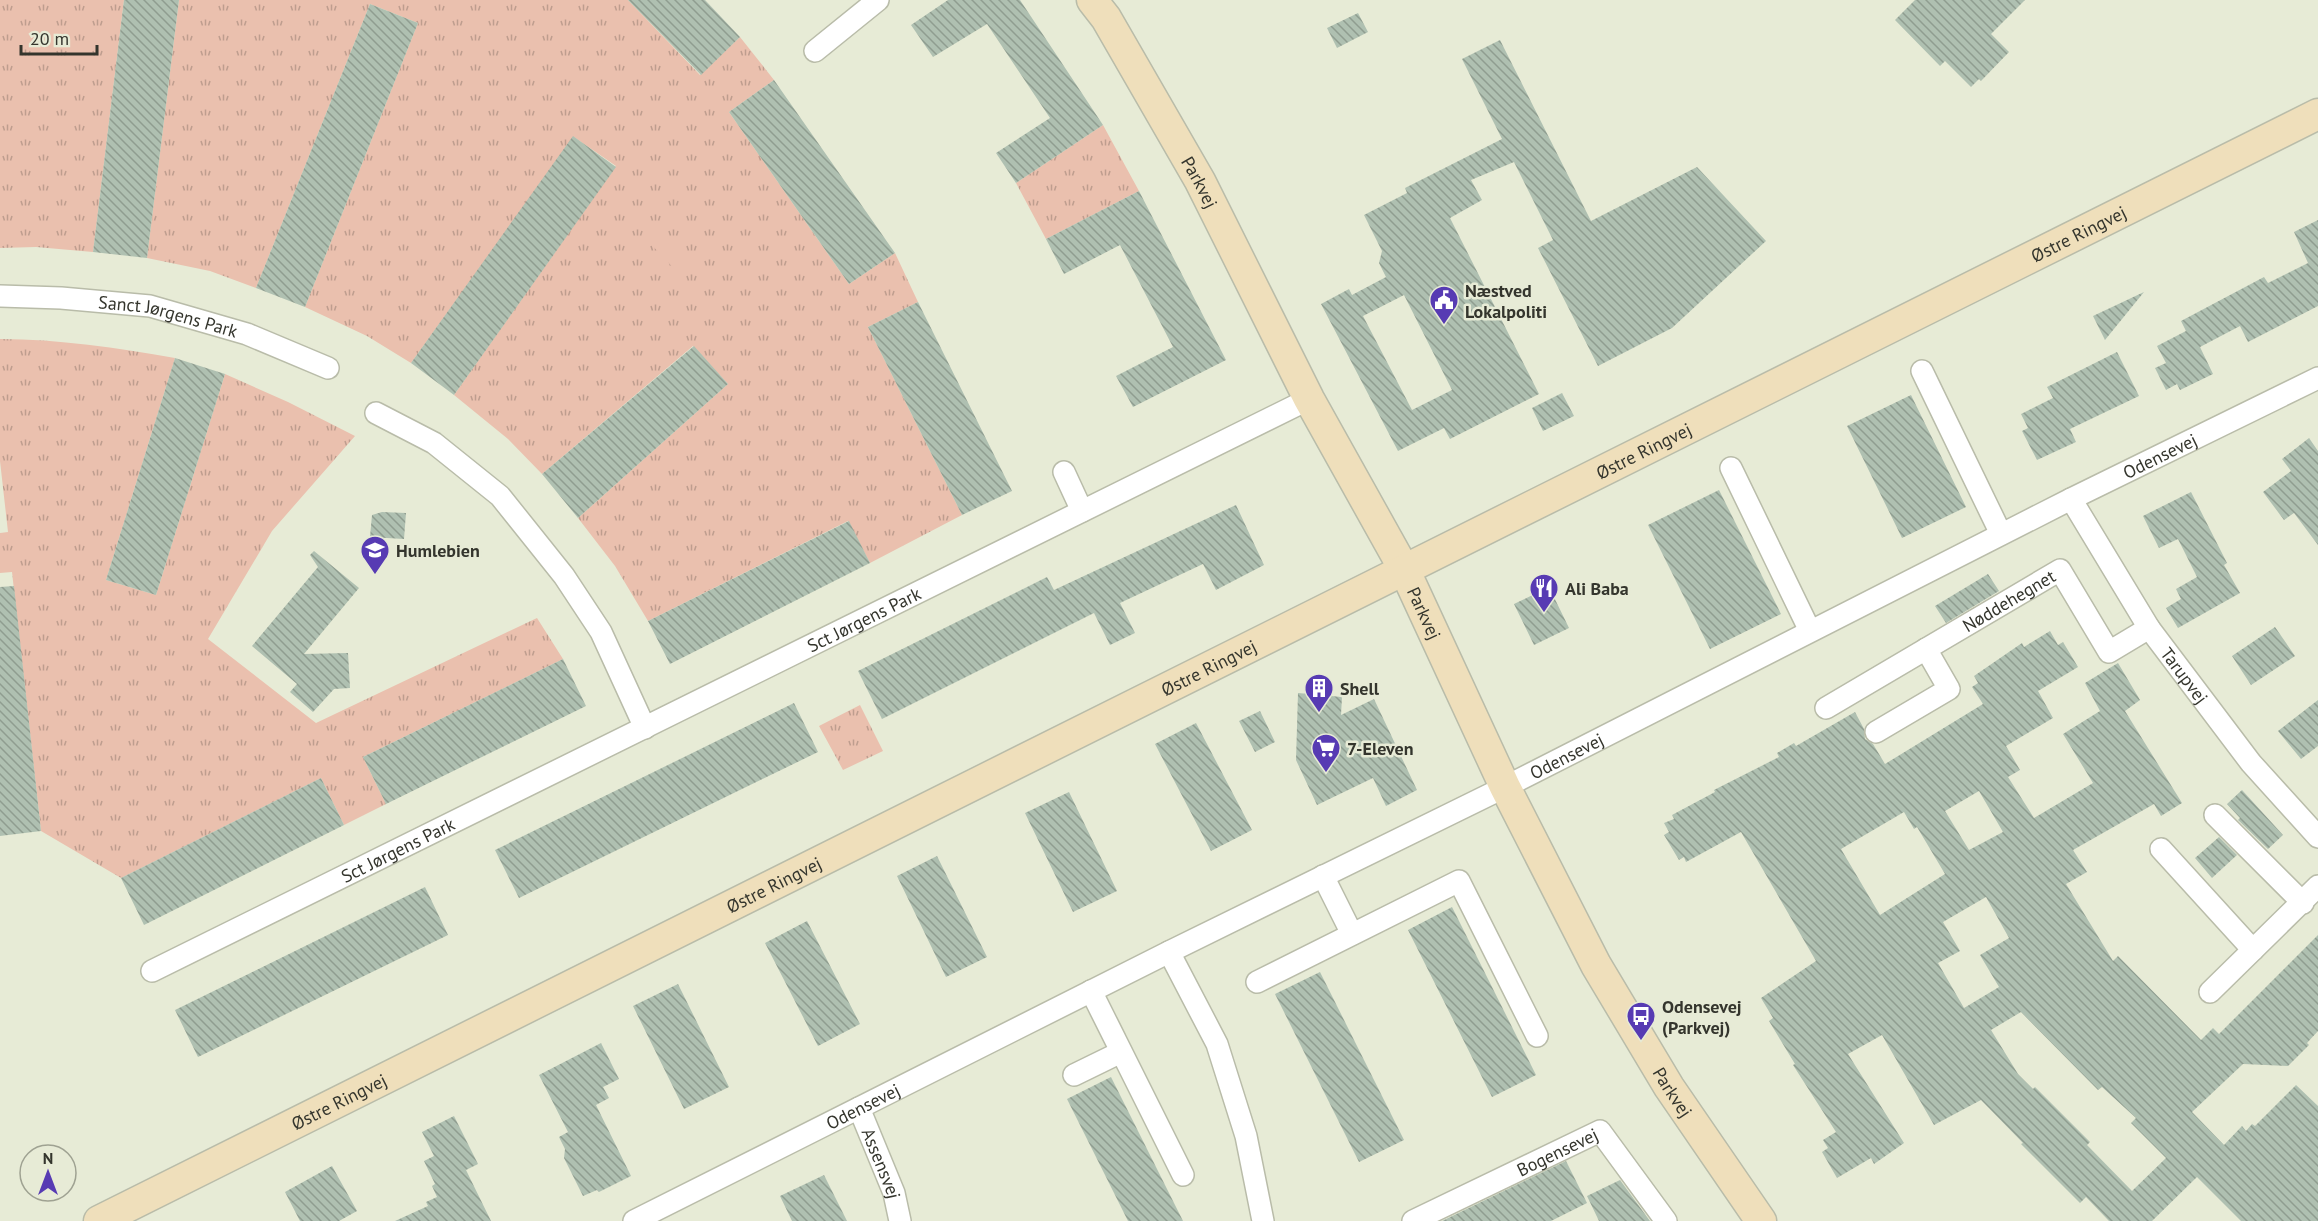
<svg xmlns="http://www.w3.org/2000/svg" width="2318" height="1221" viewBox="0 0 2318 1221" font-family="'PT Sans',sans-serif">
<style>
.grass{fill:url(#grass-tufts)}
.pitch{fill:#eac0ae}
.building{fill:url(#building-back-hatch);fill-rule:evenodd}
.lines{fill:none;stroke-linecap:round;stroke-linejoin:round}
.street-casing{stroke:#b9bca9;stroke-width:24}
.secondary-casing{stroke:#b9bca9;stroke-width:33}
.street{stroke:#fff;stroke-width:21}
.secondary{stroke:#efdfbb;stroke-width:30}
.labels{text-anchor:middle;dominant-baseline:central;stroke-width:5;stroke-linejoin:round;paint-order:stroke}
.street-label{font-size:18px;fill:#34352d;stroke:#e7ebd6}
.poi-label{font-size:18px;font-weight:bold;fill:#34352d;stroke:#e7ebd6;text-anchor:start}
</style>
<defs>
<pattern id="grass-tufts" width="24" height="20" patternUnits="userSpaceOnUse" patternTransform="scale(1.5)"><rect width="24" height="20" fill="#eac0ae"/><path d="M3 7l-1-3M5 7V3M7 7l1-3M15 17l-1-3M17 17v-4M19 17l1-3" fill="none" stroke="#be9d8e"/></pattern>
<pattern id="building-back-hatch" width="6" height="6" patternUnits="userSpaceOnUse" patternTransform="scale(1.5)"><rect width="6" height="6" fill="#afc0b1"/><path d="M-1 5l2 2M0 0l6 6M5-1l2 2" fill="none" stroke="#8f9d90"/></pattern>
</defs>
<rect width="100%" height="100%" fill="#e7ebd6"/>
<!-- grass -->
<path class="grass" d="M 0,0 L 124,0 L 93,252 L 36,247 L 0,248 Z
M 179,0 L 628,0 L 700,75 L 740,37 L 774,80 L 729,112 L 849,284 L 895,253 L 918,302 L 868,327 L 962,515 L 870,563 L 848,521 L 648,621 L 615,566 L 578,518 L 728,384 L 693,346 L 542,474 L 508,439 L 454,395 L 616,166 L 574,137 L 411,363 L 367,336 L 305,307 L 418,23 L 370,4 L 256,288 L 210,271 L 147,258 Z
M 1103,125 L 1139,191 L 1046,239 L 1016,183 Z
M 0,339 C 59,339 117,348 175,358 L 106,580 L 156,595 L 225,374 L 288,402 L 355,436 L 272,531 L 208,639 L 316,723 L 537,618 L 563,659 L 363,757 L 386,804 L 344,825 L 321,778 L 121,878 L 41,831 L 12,572 L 0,573 L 0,533 L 8,532 L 0,461 Z
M 860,705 L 883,751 L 843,770 L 819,726 Z"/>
<!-- pitch -->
<path class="pitch" d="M 658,232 L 687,264 L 678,273 L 648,241 Z"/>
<!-- building -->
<path class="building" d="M 124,0 L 179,0 L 147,258 L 93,252 Z
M 628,0 L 705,0 L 740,37 L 701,75 Z
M 948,0 L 1020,0 L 1103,125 L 1016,183 L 996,153 L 1050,118 L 987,24 L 933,57 L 911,25 Z
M 1915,0 L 2025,0 L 1991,34 L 2009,52 L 1981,81 L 1979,79 L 1971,87 L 1945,61 L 1940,66 L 1895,20 Z
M 370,4 L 418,23 L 305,307 L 256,288 Z
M 1358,13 L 1368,32 L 1337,48 L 1327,28 Z
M 1500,40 L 1591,221 L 1697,167 L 1766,241 L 1672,328 L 1598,366 L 1538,248 L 1553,240 L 1514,162 L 1471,180 L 1482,200 L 1450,218 L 1539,394 L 1450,439 L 1444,428 L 1398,451 L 1321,304 L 1349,289 L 1352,295 L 1386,277 L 1379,263 L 1382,251 L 1364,215 L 1407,193 L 1405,188 L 1502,139 L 1462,59 ZM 1404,295 L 1452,390 L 1412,410 L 1363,316 Z
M 774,80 L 895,253 L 849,284 L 729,112 Z
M 573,136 L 616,167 L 454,395 L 411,363 Z
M 1139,191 L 1226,360 L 1133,407 L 1116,376 L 1173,347 L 1120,245 L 1064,274 L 1046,239 Z
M 2318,220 L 2318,306 L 2248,342 L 2240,326 L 2200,347 L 2213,374 L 2180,390 L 2177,384 L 2166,390 L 2155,368 L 2166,363 L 2157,346 L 2186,331 L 2181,321 L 2264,277 L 2268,283 L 2308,263 L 2294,232 Z
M 2144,292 L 2105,340 L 2093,316 Z
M 918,302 L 1012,491 L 962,515 L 868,327 Z
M 694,346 L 728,384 L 578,518 L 542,474 Z
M 2117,352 L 2139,396 L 2070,429 L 2076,442 L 2037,460 L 2022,431 L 2028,428 L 2021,414 L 2053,398 L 2047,387 Z
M 175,358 L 225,374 L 156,595 L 106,580 Z
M 1562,393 L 1574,416 L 1543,431 L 1532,408 Z
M 1911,395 L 1966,507 L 1902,538 L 1847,426 Z
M 2309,438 L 2318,451 L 2318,545 L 2294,513 L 2284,520 L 2263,492 L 2291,471 L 2282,459 Z
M 1719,490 L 1781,614 L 1710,649 L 1648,525 Z
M 2191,492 L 2227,563 L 2224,565 L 2240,593 L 2178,628 L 2166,608 L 2181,599 L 2176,589 L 2197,577 L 2178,539 L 2159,548 L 2143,516 Z
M 1236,505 L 1264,565 L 1216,590 L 1203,564 L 1120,603 L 1135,633 L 1110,645 L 1094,613 L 882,719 L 858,671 L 1047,577 L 1054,590 Z
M 382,512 L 406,513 L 404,539 L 370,537 L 372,515 Z
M 849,521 L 870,563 L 670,664 L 648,621 Z
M 314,551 L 359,588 L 304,654 L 348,653 L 350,688 L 334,689 L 313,712 L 290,692 L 297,684 L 252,646 L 318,567 L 310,555 Z
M 1988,574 L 1999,591 L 1946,623 L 1935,606 Z
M 14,586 L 41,831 L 0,836 L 0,587 Z
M 1549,587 L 1569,628 L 1534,645 L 1514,604 Z
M 2275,627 L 2295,656 L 2251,685 L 2232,656 Z
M 2050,631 L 2058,645 L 2063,642 L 2078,667 L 2038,691 L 2053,718 L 2006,746 L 2020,770 L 2008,777 L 2034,818 L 2093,783 L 2063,734 L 2100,711 L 2085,683 L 2118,663 L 2140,700 L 2125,711 L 2182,803 L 2161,816 L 2154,804 L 2073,850 L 2087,872 L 2066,884 L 2113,961 L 2118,956 L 2201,1040 L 2213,1028 L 2219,1034 L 2318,935 L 2318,1031 L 2307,1043 L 2309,1045 L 2288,1066 L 2243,1064 L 2192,1112 L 2224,1145 L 2242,1126 L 2246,1131 L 2252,1124 L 2255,1126 L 2296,1085 L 2318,1106 L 2318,1221 L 2241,1221 L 2197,1177 L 2152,1221 L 2109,1221 L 2086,1197 L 2080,1203 L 2021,1144 L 2023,1143 L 1981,1100 L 1934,1125 L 1882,1035 L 1848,1054 L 1904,1143 L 1874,1164 L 1871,1158 L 1837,1178 L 1822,1152 L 1828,1148 L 1823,1140 L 1836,1132 L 1793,1065 L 1795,1064 L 1769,1021 L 1773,1018 L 1761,998 L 1816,961 L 1741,832 L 1686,862 L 1684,857 L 1679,860 L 1664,835 L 1669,832 L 1664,823 L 1674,819 L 1672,815 L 1715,792 L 1714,790 L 1779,757 L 1777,753 L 1794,743 L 1796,746 L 1855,712 L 1864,729 L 1865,739 L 1873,744 L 1885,764 L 1983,704 L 1972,687 L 1978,683 L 1974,676 L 2022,643 L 2024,647 ZM 1979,791 L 2003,832 L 1969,850 L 1945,811 ZM 1904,812 L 1914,829 L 1917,827 L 1945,874 L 1880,915 L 1841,849 ZM 1986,897 L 2009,938 L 1980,955 L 1999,987 L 1964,1008 L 1938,963 L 1960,951 L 1943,922 ZM 2021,1012 L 2098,1090 L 2102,1087 L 2136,1118 L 2131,1123 L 2166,1158 L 2132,1191 L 2087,1145 L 2090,1142 L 2035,1087 L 2033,1089 L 2018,1074 L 1991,1030 Z
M 563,659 L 586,706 L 386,804 L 363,757 Z
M 1298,693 L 1342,697 L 1341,715 L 1374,699 L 1417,790 L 1386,806 L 1373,778 L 1317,805 L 1296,760 Z
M 2318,700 L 2318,746 L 2301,759 L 2278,731 Z
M 794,703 L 818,752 L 519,898 L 495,850 Z
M 1260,711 L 1275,742 L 1255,752 L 1239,721 Z
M 1196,723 L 1252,830 L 1211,851 L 1155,744 Z
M 321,778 L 344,825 L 144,925 L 121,878 Z
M 2242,790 L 2283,835 L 2268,849 L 2238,820 L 2240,818 L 2227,804 Z
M 1069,792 L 1117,891 L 1073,912 L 1025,813 Z
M 2219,837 L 2237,855 L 2212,878 L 2195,858 Z
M 937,856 L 987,957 L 946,977 L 897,876 Z
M 425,887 L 448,935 L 198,1057 L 175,1010 Z
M 1452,907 L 1536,1075 L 1492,1097 L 1408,930 Z
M 807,921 L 860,1024 L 818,1046 L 765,943 Z
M 1320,972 L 1404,1140 L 1359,1162 L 1275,994 Z
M 678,984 L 729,1087 L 684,1109 L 633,1006 Z
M 601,1043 L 619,1079 L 603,1087 L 609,1098 L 596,1105 L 631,1176 L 599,1192 L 597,1190 L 583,1196 L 564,1158 L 565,1149 L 559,1137 L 568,1132 L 539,1075 Z
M 1111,1077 L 1183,1221 L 1128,1221 L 1067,1099 Z
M 454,1116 L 478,1164 L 466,1170 L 491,1221 L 395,1221 L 428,1206 L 426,1202 L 437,1197 L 432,1186 L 435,1184 L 424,1161 L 434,1156 L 422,1132 Z
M 1566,1161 L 1587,1203 L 1551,1221 L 1442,1221 Z
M 332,1166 L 357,1211 L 339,1221 L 300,1221 L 285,1192 Z
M 824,1175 L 847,1221 L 792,1221 L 780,1196 Z
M 1620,1180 L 1650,1221 L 1599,1221 L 1587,1196 Z"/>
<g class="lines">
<!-- street casing -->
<g class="street-casing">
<g id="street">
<path d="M 815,51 L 878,0"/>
<path id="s1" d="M 0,296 L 61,298 L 150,306 L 247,334 L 328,368"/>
<path d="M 1922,371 L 2001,534"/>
<path d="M 376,413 L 434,443 L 500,496 L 564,576 L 601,632 L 645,728"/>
<path d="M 1731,468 L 1810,631"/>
<path d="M 1064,472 L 1082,511"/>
<path id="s2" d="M 2071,499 L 2149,628 L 2251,763 L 2318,837"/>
<path id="s3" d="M 1826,708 L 2060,570 L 2109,652 L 2149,628"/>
<path d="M 1876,732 L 1949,689 L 1926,649"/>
<path d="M 2215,815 L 2303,903"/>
<path d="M 2161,849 L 2253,950"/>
<path d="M 1323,876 L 1352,934"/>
<path d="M 1169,952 L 1217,1044 L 1246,1136 L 1263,1221"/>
<path id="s4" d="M 152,971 L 1309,399"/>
<path d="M 1257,982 L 1459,881 L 1537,1036"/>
<path d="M 1091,991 L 1183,1175"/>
<path d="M 2210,992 L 2318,886"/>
<path d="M 1074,1075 L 1121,1052"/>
<path id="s5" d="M 859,1108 L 894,1193 L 900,1221"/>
<path id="s6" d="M 634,1221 L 1169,952 L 1505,787 L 2071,499 L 2318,378"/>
<path id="s7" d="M 1413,1221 L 1600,1131 L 1666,1221"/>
</g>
</g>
<!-- secondary casing -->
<g class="secondary-casing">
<g id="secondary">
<path id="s8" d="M 1092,0 L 1106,18 L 1200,181 L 1309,399 L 1405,571 L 1505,787 L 1596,965 L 1669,1087 L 1761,1221"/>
<path id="s9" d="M 99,1221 L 2318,114"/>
</g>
</g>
<!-- street -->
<use href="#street" class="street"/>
<!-- secondary -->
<use href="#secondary" class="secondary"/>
</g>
<!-- icons -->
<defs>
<g id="civic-pin" transform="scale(1.5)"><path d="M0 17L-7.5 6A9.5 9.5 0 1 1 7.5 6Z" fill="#573bb3" stroke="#e7ebd6"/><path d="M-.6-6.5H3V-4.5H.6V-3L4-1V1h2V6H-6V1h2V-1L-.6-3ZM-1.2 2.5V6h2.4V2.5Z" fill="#fff"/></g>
<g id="school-pin" transform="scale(1.5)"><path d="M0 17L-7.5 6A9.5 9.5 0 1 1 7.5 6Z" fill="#573bb3" stroke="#e7ebd6"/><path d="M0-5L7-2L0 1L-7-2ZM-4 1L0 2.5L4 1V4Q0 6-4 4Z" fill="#fff"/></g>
<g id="restaurant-pin" transform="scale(1.5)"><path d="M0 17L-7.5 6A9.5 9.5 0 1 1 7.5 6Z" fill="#573bb3" stroke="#e7ebd6"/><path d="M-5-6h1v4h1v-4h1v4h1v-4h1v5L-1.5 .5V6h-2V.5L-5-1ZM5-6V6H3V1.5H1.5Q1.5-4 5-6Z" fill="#fff"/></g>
<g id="building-pin" transform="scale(1.5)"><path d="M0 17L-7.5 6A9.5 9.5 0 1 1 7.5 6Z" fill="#573bb3" stroke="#e7ebd6"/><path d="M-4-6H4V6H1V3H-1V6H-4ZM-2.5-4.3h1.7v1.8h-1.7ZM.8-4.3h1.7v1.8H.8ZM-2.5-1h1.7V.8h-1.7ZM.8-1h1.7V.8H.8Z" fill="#fff"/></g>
<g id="supermarket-pin" transform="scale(1.5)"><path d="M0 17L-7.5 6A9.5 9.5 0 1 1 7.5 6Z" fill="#573bb3" stroke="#e7ebd6"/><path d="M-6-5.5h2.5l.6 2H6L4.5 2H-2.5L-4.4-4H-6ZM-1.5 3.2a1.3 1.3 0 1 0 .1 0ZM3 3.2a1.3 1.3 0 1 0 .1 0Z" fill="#fff"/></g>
<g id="bus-pin" transform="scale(1.5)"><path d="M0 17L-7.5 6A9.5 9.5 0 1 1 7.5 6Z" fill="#573bb3" stroke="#e7ebd6"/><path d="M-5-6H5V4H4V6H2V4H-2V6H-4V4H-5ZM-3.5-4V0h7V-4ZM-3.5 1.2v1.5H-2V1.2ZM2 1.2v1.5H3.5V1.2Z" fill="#fff"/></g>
</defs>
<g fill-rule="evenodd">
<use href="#civic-pin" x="1444" y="300"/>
<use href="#school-pin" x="375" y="550"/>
<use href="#restaurant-pin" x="1544" y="588"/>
<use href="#building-pin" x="1319" y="688"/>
<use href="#supermarket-pin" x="1326" y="748"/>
<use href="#bus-pin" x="1641" y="1016"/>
</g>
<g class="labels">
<!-- street labels -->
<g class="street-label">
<text stroke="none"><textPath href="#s8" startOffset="212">Parkvej</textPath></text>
<text stroke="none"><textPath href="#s9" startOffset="2212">Østre Ringvej</textPath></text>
<text stroke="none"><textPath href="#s1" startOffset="170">Sanct Jørgens Park</textPath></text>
<text stroke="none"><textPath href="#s9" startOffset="1726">Østre Ringvej</textPath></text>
<text stroke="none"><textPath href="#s6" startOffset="1707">Odensevej</textPath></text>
<text stroke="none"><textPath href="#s3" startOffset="212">Nøddehegnet</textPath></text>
<text stroke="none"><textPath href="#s8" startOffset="698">Parkvej</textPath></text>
<text stroke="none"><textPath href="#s4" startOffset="794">Sct Jørgens Park</textPath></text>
<text stroke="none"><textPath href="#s9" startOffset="1240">Østre Ringvej</textPath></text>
<text stroke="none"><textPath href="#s2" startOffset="210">Tarupvej</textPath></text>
<text stroke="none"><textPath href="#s6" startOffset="1042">Odensevej</textPath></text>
<text stroke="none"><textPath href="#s4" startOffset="274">Sct Jørgens Park</textPath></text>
<text stroke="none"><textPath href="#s9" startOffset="754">Østre Ringvej</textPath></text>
<text stroke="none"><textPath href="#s8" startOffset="1238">Parkvej</textPath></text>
<text stroke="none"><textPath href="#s9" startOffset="268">Østre Ringvej</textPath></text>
<text stroke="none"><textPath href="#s6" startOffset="256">Odensevej</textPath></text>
<text stroke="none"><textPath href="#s7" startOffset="160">Bogensevej</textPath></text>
<text stroke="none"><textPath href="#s5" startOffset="60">Assensvej</textPath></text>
</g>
<!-- poi labels -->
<g class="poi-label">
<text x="1465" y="290">Næstved<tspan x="1465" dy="21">Lokalpoliti</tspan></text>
<text x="396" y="550">Humlebien</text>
<text x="1565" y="588">Ali Baba</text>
<text x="1340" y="688">Shell</text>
<text x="1347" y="748">7-Eleven</text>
<text x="1662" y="1006">Odensevej<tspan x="1662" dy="21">(Parkvej)</tspan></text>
</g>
</g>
<!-- north arrow -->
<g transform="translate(48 1173)"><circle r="28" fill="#e7ebd6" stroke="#9fa292" stroke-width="1.5"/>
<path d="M0-4.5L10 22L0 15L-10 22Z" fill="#573bb3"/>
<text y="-9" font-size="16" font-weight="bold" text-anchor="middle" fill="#34352d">N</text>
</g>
<!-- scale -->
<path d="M21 45v9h76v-9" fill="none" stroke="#34352d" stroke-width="3"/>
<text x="30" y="45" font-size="18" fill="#34352d" stroke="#e7ebd6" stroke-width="4.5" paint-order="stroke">20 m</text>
</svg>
